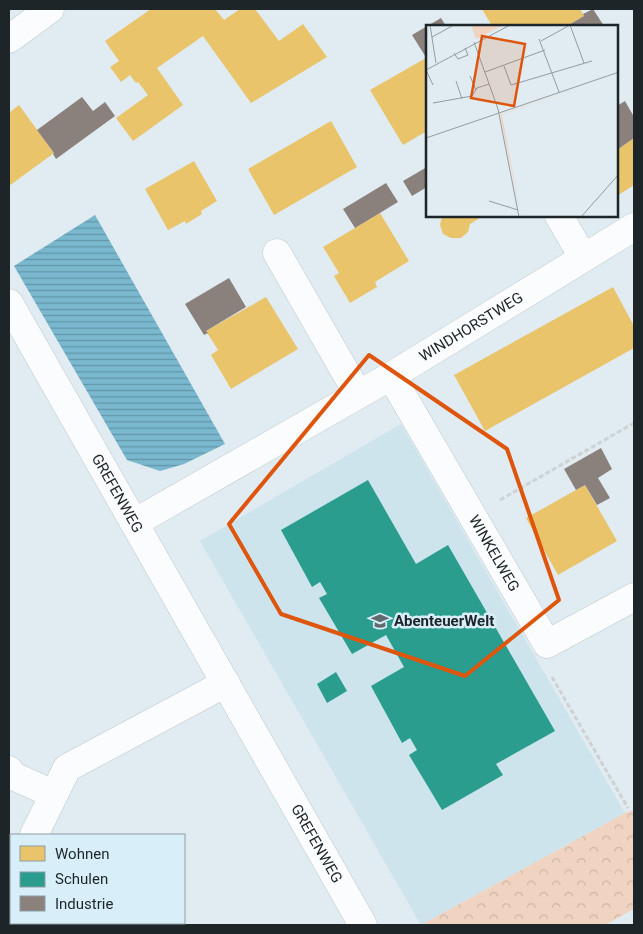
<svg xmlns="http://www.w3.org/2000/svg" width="643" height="934" viewBox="0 0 643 934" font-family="Roboto,sans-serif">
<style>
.built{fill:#cde4ed}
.park{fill:url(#park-crowns)}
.water{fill:url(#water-rules)}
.homes{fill:#e9c46a}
.schools{fill:#2a9d8f}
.industry{fill:#8a817c}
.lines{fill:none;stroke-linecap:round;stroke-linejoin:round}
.minor-casing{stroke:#bfc9cd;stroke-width:29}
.path{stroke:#ced2d3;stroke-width:3;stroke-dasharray:5 2.5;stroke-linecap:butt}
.minor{stroke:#fafcfd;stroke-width:28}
.marked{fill:none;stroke:#de560d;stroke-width:4;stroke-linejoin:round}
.labels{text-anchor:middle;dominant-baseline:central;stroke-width:5;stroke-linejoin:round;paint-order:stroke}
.street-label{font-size:15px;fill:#1d2529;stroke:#d8eff9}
.poi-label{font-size:15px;font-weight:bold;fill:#1d2529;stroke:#d8eff9;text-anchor:start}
.inset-road{fill:none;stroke:#929ca1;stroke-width:1}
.view{fill:#de560d;fill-opacity:0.15;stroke:#de560d;stroke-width:2.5}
.inset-edge{fill:none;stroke:#1d2529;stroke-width:2.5}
</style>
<defs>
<pattern id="park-crowns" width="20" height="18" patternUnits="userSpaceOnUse" patternTransform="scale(1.25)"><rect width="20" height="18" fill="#f0d4c1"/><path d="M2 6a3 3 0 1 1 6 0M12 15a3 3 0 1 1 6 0" fill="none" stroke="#cdb6a6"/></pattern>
<pattern id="water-rules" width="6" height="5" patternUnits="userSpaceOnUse" patternTransform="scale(1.25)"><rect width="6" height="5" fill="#79b8cf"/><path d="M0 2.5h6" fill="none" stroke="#6395a8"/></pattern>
</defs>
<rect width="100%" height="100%" fill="#e0ecf1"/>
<!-- built -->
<path class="built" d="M 401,424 L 625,813 L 421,925 L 200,541 Z"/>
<!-- park -->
<path class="park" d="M 634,810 L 634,909 L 605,925 L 421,925 L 625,813 Z"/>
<!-- water -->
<path class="water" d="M 95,215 L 225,444 L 184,464 L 160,471 L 127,460 L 14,266 Z"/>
<!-- homes -->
<path class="homes" d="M 151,9 L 215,9 L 224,20 L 240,9 L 255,9 L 279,41 L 303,24 L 327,57 L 251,103 L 203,36 L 157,68 L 183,105 L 133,141 L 116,118 L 148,95 L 138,82 L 136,83 L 130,75 L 121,82 L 110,67 L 119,61 L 105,41 Z
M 482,9 L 580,9 L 584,16 L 567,26 L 492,26 Z
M 426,58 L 427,131 L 403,145 L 370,90 Z
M 19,105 L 54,153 L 9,186 L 9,113 Z
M 331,121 L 357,167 L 274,215 L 248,169 Z
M 634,138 L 634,185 L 617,196 L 617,150 Z
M 194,161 L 217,201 L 201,211 L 202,214 L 186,224 L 185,221 L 168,230 L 145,189 Z
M 380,213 L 409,261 L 375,282 L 377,287 L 350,303 L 334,276 L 339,273 L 323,247 Z
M 442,216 L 483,216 L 470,224 L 468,232 L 461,238 L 451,238 L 443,234 L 440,225 Z
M 613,287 L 634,326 L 634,348 L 485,431 L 454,375 Z
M 266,297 L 298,349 L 231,389 L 211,355 L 218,350 L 206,331 Z
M 585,485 L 617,541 L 558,575 L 526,518 Z"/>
<!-- schools -->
<path class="schools" d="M 368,480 L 416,564 L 448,545 L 555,731 L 496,764 L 503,775 L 442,810 L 409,755 L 417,750 L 410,738 L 402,743 L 371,686 L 404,667 L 386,635 L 352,654 L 319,598 L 327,594 L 320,582 L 312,587 L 281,530 Z
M 336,672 L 347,691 L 327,703 L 317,684 Z"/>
<!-- industry -->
<path class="industry" d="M 593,9 L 604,26 L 567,26 L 584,16 L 583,14 Z
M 441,18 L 446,26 L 427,26 L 427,59 L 412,35 Z
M 82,97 L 93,111 L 105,102 L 115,116 L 56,159 L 53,154 L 54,153 L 37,130 Z
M 625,101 L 634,117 L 634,138 L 617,150 L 617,106 Z
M 427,167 L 427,187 L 412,196 L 403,181 Z
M 386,183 L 398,202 L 355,228 L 343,209 Z
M 229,278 L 246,307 L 206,331 L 208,333 L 204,335 L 185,304 Z
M 601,448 L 612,469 L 598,478 L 610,498 L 597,505 L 585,485 L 576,490 L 564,469 Z"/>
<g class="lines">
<!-- minor casing -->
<g class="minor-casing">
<g id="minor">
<path d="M 9,39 L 50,9"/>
<path d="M 559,216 L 583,257"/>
<path d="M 277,253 L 358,394"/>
<path id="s1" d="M 9,303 L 363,925"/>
<path id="s2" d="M 391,376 L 547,644 L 634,597"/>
<path id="s3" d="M 134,523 L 391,376 L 634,227"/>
<path d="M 9,770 L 11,775 L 53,794"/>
<path d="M 34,835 L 67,768 L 226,683"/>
<path d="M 9,889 L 11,884"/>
</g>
</g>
<!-- path -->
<path class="path" d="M 500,500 L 634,423
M 552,677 L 628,808"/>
<!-- minor -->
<use href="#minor" class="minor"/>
</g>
<!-- marked area -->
<path class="marked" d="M 369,355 L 507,449 L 559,600 L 465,676 L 281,614 L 229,524 Z"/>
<!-- icons -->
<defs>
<g id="school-bare" transform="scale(1.35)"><path d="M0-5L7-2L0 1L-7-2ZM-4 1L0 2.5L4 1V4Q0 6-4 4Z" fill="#616b6f" stroke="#d8eff9" stroke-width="2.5" paint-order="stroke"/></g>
</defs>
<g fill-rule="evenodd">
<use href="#school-bare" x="380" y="621"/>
</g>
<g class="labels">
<!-- street labels -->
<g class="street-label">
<text stroke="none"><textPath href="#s3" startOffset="390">WINDHORSTWEG</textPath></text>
<text stroke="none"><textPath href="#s1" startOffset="219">GREFENWEG</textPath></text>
<text stroke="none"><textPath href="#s2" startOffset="205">WINKELWEG</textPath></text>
<text stroke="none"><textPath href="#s1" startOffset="622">GREFENWEG</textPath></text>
</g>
<!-- poi labels -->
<g class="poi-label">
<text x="394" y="621">AbenteuerWelt</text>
</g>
</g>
<!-- overview -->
<g transform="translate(426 25)">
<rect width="192" height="192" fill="#e0ecf1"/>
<path d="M 45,0 L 78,0 L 50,14 ZM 192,48 L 76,90 L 95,192 L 74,90 Z" fill="#f0d4c1"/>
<path class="inset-road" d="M 4,0 L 10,38M 144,0 L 158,38M 6,12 L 28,0M 113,14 L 133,67M 115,16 L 144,0M 48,17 L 72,84 L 93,192M 28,28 L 32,34 L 42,30 L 39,23M 78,41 L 85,60 L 166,36M 0,45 L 84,0M 0,45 L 7,60M 59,47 L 119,25M 44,51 L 50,65M 30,56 L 36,74M 7,78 L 46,71 L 51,63 L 63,59M 0,113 L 193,47M 63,176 L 92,185M 155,192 L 193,149"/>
<path class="view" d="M 56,11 L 99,19 L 88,81 L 45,73 Z"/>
<rect width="192" height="192" class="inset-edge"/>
</g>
<!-- border -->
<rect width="643" height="934" fill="none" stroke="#1d2529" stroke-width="20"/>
<!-- legend -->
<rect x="10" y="834" width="175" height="90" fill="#d8eff9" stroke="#8d9ea6"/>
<rect x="20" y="846" width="25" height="15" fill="#e9c46a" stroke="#8d9ea6"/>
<text x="55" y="859" font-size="15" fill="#1d2529">Wohnen</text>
<rect x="20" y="872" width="25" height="15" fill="#2a9d8f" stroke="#8d9ea6"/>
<text x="55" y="884" font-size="15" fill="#1d2529">Schulen</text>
<rect x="20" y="896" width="25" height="15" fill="#8a817c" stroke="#8d9ea6"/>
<text x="55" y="909" font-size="15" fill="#1d2529">Industrie</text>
</svg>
